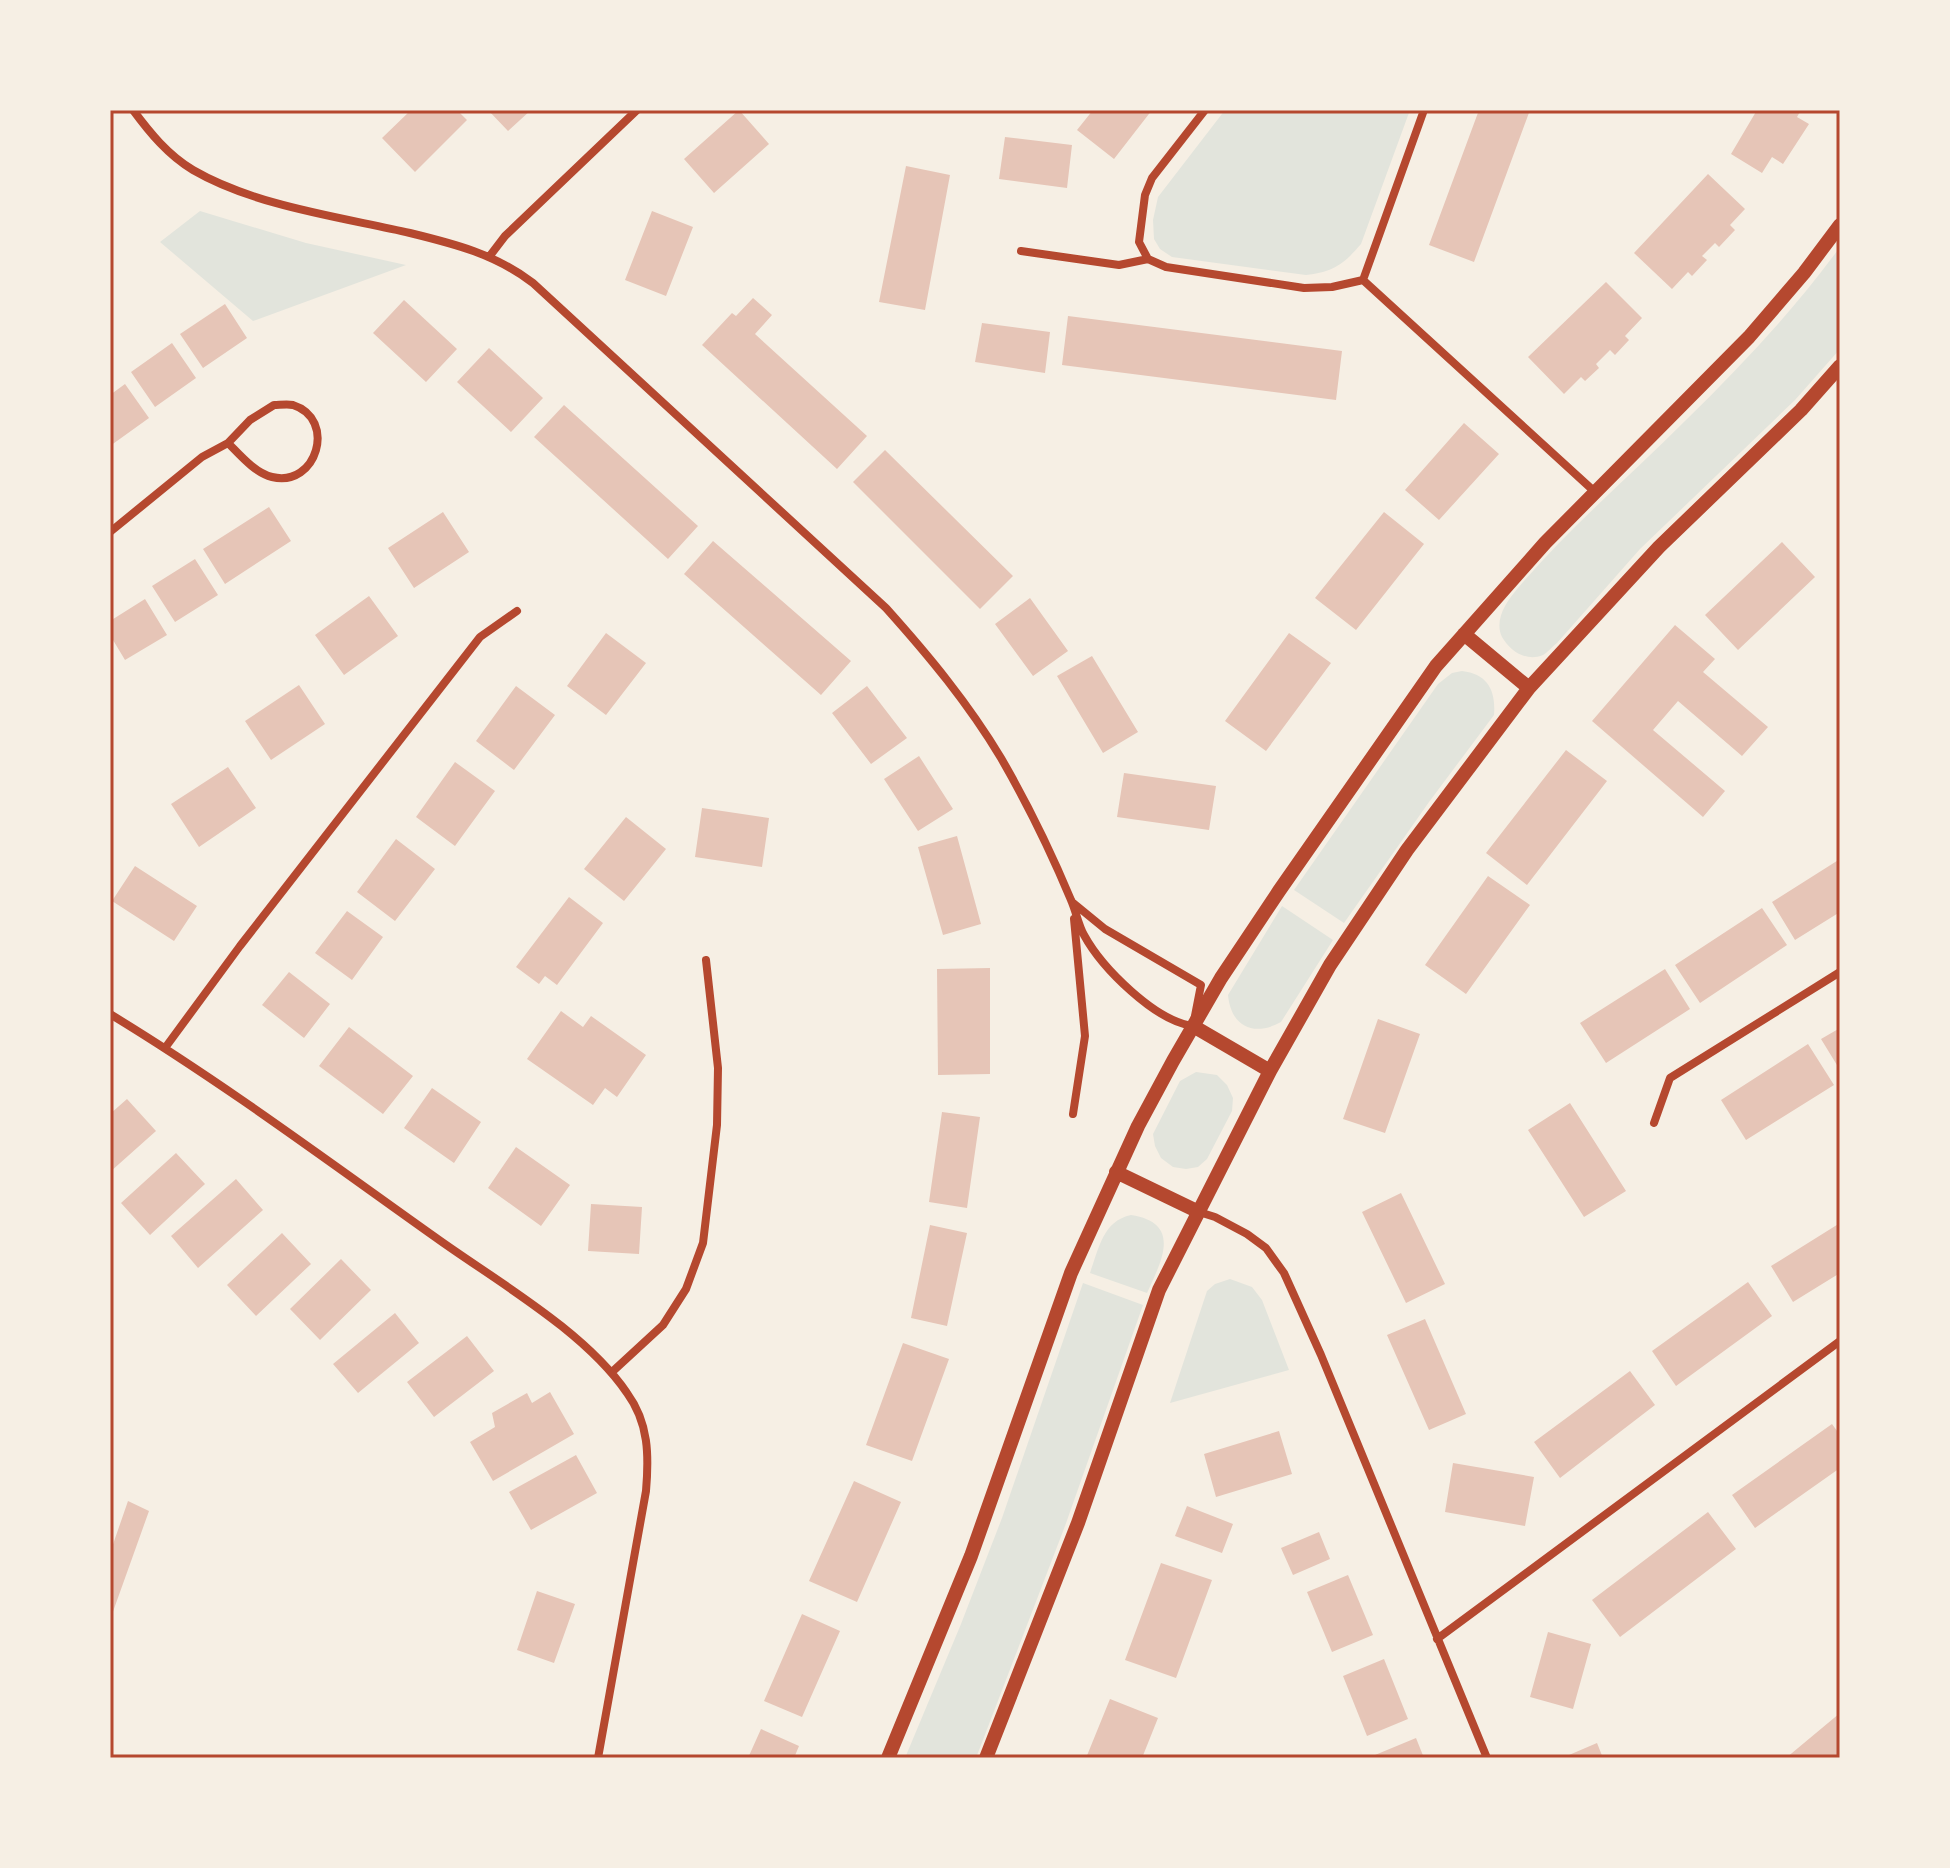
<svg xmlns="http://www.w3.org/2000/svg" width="1950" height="1868" viewBox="0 0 1950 1868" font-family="Karla,sans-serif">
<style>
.green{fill:#e2e4dc}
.building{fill:#e6c5b7}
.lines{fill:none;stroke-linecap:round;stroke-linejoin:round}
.minor{stroke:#b5482f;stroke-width:8}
.tertiary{stroke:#b5482f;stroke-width:14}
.neatline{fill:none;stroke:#b5482f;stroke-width:3}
</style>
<rect width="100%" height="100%" fill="#f6efe4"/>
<!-- green -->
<path class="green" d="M 1225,110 L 1410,110 L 1361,244 C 1343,265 1333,272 1306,275 L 1172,257 L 1160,249 L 1154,239 L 1153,220 L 1158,197 Z
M 200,211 L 306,243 L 406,265 L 253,321 L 160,242 Z
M 1840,247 L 1840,349 L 1795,400 L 1640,549 L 1557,643 C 1553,646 1547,653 1543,655 C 1526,662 1510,651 1502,637 C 1494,620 1506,602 1518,588 C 1569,528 1630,476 1686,420 C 1741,366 1795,309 1840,247 Z
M 1462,671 C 1488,674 1496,691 1494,715 L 1429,802 L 1344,923 L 1294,890 L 1438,684 L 1452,673 Z
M 1282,906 L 1333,940 L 1281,1022 C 1254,1037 1231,1027 1228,995 Z
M 1196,1072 L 1217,1075 L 1227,1085 L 1233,1098 L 1232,1111 L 1207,1159 L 1198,1167 L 1186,1169 L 1173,1167 L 1161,1158 L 1155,1146 L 1153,1134 L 1180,1081 Z
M 1131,1215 C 1183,1223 1161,1262 1147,1293 L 1090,1273 C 1099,1248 1103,1221 1131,1215 Z
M 1230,1279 L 1252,1287 L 1262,1300 L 1289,1370 L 1170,1403 L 1207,1291 L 1215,1284 Z
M 1083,1283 L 1143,1305 L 1065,1526 L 976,1758 L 905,1758 L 961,1624 L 1002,1518 Z"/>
<!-- building -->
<path class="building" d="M 411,110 L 457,110 L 467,120 L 415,172 L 382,138 Z
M 488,110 L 531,110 L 508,131 Z
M 739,110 L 769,144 L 714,193 L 684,159 Z
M 1093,110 L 1152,110 L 1114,159 L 1077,130 Z
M 1479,110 L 1530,110 L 1474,262 L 1429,245 Z
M 1757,110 L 1801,110 L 1797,117 L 1809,124 L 1783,164 L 1772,157 L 1762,173 L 1731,154 Z
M 1005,137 L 1072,145 L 1067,188 L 999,179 Z
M 906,166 L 950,175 L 925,310 L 879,302 Z
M 1708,174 L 1745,209 L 1730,225 L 1735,230 L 1719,247 L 1715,243 L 1702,256 L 1707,260 L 1692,276 L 1688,272 L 1672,289 L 1634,253 Z
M 652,211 L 693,227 L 666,296 L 625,280 Z
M 1606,282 L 1642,318 L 1625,336 L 1629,340 L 1615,355 L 1610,350 L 1596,364 L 1599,368 L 1585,381 L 1581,377 L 1564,394 L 1528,357 Z
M 753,298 L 772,315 L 755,334 L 867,436 L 837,469 L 702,345 L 732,313 L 736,316 Z
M 404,300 L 457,349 L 426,382 L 373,333 Z
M 225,304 L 247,338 L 203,368 L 180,334 Z
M 1068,316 L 1342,351 L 1336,400 L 1062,365 Z
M 982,323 L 1050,332 L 1045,373 L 975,362 Z
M 172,343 L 196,378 L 155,407 L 131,372 Z
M 489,348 L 543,398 L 511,432 L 457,382 Z
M 125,384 L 149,418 L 110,446 L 110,395 Z
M 564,405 L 698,526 L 668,559 L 534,437 Z
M 1464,423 L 1499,454 L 1439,520 L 1405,490 Z
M 885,450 L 1013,576 L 980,609 L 853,482 Z
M 269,507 L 291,541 L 225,584 L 203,549 Z
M 443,512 L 469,552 L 414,588 L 388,548 Z
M 1384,512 L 1424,544 L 1356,630 L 1315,598 Z
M 713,541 L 851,661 L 821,695 L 684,574 Z
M 1782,542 L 1815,577 L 1738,650 L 1705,615 Z
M 195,559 L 218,595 L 175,622 L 152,586 Z
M 369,596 L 398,636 L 344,675 L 315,635 Z
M 1030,598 L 1068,651 L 1033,676 L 995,624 Z
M 145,599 L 167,635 L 125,660 L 110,635 L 110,621 Z
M 1675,625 L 1715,659 L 1703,672 L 1768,727 L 1742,756 L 1678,701 L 1653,730 L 1725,791 L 1703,817 L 1592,721 Z
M 606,633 L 646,663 L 606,715 L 567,686 Z
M 1289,633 L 1331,663 L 1266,751 L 1225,721 Z
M 1092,656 L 1138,732 L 1103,753 L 1057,676 Z
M 299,685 L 325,724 L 271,760 L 245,721 Z
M 516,686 L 555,715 L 514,770 L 476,741 Z
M 867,686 L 907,738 L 871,764 L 832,713 Z
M 1566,750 L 1607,781 L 1527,885 L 1486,853 Z
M 919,756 L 953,809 L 918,831 L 884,779 Z
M 455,762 L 495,791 L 455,846 L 416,817 Z
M 228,767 L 256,808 L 199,847 L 171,804 Z
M 1124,773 L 1216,786 L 1209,830 L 1117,817 Z
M 702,808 L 769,818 L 762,867 L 695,857 Z
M 626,817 L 666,849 L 624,901 L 584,869 Z
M 957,836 L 981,924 L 943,935 L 918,847 Z
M 396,839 L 435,869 L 395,921 L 357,892 Z
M 1840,859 L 1840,912 L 1795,940 L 1772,902 Z
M 135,866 L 197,906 L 174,941 L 112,901 Z
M 1488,876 L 1530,905 L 1466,994 L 1425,965 Z
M 569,897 L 603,923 L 557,985 L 545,976 L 539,984 L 516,967 Z
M 1762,908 L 1787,945 L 1700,1003 L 1675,965 Z
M 347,911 L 383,937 L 352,980 L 315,953 Z
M 990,968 L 990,1074 L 938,1075 L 937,969 Z
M 1665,969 L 1690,1009 L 1606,1063 L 1580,1023 Z
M 289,972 L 330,1004 L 304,1038 L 262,1005 Z
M 561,1011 L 583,1027 L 591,1016 L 646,1055 L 617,1097 L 605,1088 L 593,1105 L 527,1059 Z
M 1378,1019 L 1420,1034 L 1385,1133 L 1343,1119 Z
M 349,1027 L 413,1076 L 383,1114 L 319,1066 Z
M 1840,1028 L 1840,1070 L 1821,1039 Z
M 1808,1044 L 1834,1085 L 1746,1140 L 1721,1100 Z
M 432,1088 L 481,1122 L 454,1163 L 404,1128 Z
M 127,1099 L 156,1131 L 110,1172 L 110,1114 Z
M 1570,1103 L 1626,1191 L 1584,1217 L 1528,1130 Z
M 942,1112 L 980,1117 L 967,1208 L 929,1202 Z
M 516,1147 L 570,1185 L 541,1226 L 488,1188 Z
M 176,1153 L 205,1184 L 150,1235 L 121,1203 Z
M 236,1179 L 263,1210 L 198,1268 L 171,1236 Z
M 1401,1193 L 1445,1284 L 1406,1303 L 1362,1212 Z
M 591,1204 L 642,1207 L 639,1254 L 588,1251 Z
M 1840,1223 L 1840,1273 L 1793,1302 L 1771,1266 Z
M 930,1225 L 967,1233 L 947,1326 L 911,1318 Z
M 282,1233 L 311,1264 L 256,1316 L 227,1285 Z
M 341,1259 L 371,1290 L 320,1340 L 290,1309 Z
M 1748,1282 L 1772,1316 L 1676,1386 L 1652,1351 Z
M 395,1313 L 419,1343 L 358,1393 L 333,1364 Z
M 1425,1319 L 1466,1414 L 1429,1430 L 1387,1335 Z
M 467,1336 L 494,1371 L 434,1417 L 407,1382 Z
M 903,1343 L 949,1359 L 912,1461 L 866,1445 Z
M 1630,1371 L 1655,1405 L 1560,1478 L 1534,1442 Z
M 550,1392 L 574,1434 L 493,1481 L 470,1442 L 495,1427 L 492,1413 L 527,1393 L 532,1403 Z
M 1832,1424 L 1840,1435 L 1840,1468 L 1755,1528 L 1732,1495 Z
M 1279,1431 L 1292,1474 L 1216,1497 L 1204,1454 Z
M 576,1455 L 597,1493 L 531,1530 L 509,1492 Z
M 1453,1463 L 1534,1477 L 1525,1526 L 1445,1512 Z
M 854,1481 L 901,1502 L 857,1602 L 809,1581 Z
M 128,1501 L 149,1511 L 110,1620 L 110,1553 Z
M 1187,1506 L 1233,1524 L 1222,1553 L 1175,1536 Z
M 1708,1512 L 1736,1549 L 1620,1637 L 1592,1600 Z
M 1319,1532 L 1330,1559 L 1293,1575 L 1281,1548 Z
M 1161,1563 L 1212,1580 L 1176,1678 L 1125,1660 Z
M 1348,1575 L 1373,1635 L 1332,1652 L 1307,1592 Z
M 537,1591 L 575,1604 L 554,1663 L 517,1650 Z
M 802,1614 L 840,1631 L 802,1717 L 764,1701 Z
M 1548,1632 L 1591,1644 L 1573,1709 L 1530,1697 Z
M 1384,1659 L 1408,1719 L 1367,1736 L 1343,1676 Z
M 1110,1699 L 1158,1718 L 1142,1758 L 1086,1758 Z
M 1840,1713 L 1840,1758 L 1786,1758 Z
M 761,1729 L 799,1746 L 794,1758 L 748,1758 Z
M 1416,1738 L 1424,1758 L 1376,1758 L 1375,1755 Z
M 1597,1743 L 1603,1758 L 1562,1758 Z"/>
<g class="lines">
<!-- minor -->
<path class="minor" d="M 133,110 C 150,133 168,155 193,170 C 255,206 340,217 410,233 C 455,244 495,254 533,283 L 886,608 C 929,656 968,703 1001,758 C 1027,803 1051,852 1071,900 C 1076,911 1078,924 1084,935 C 1102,968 1155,1021 1193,1026 L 1201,985 L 1105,929 L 1072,902
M 1205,110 L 1152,178 L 1145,195 L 1139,242 L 1148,259 L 1166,267 L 1304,288 L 1332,287 L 1363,280
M 1021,251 L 1119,265 L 1148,259
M 489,257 L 505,236 L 637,110
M 1363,280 L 1595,492
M 1363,280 L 1424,110
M 274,405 C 279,405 288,404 293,405 C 337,419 317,488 272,477 C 255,473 240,455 228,443 L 250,420 Z
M 110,532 L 202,457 L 228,443
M 110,1014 C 222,1082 328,1161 435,1237 C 496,1281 585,1331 627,1393 C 649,1423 649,1456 646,1491 L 598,1758
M 165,1048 L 240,946 L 480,637 L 517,611
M 1073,1114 L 1085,1036 L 1074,919
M 1654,1123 L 1670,1078 L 1840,972
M 1199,1212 L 1215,1217 L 1247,1234 L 1266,1248 L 1284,1273 L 1321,1355 L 1487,1758
M 612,1372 L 663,1325 L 686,1289 L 703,1243 L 717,1125 L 718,1068 L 706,960
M 1437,1639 L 1840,1341"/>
<!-- tertiary -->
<path class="tertiary" d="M 1464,634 L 1529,688
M 1193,1026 L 1270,1071
M 1116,1172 L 1199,1212
M 888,1758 L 971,1556 L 1071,1273 L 1138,1126 L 1173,1061 L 1221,978 L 1279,891 L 1436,666 L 1545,543 L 1749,337 L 1804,273 L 1840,225
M 986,1758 L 1078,1523 L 1159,1290 L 1270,1071 L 1330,965 L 1407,850 L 1529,688 L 1659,547 L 1801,410 L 1840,366"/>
</g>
<!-- border -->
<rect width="1950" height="1868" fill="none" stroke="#f6efe4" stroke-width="224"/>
<rect x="112" y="112" width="1726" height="1644" class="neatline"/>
</svg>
